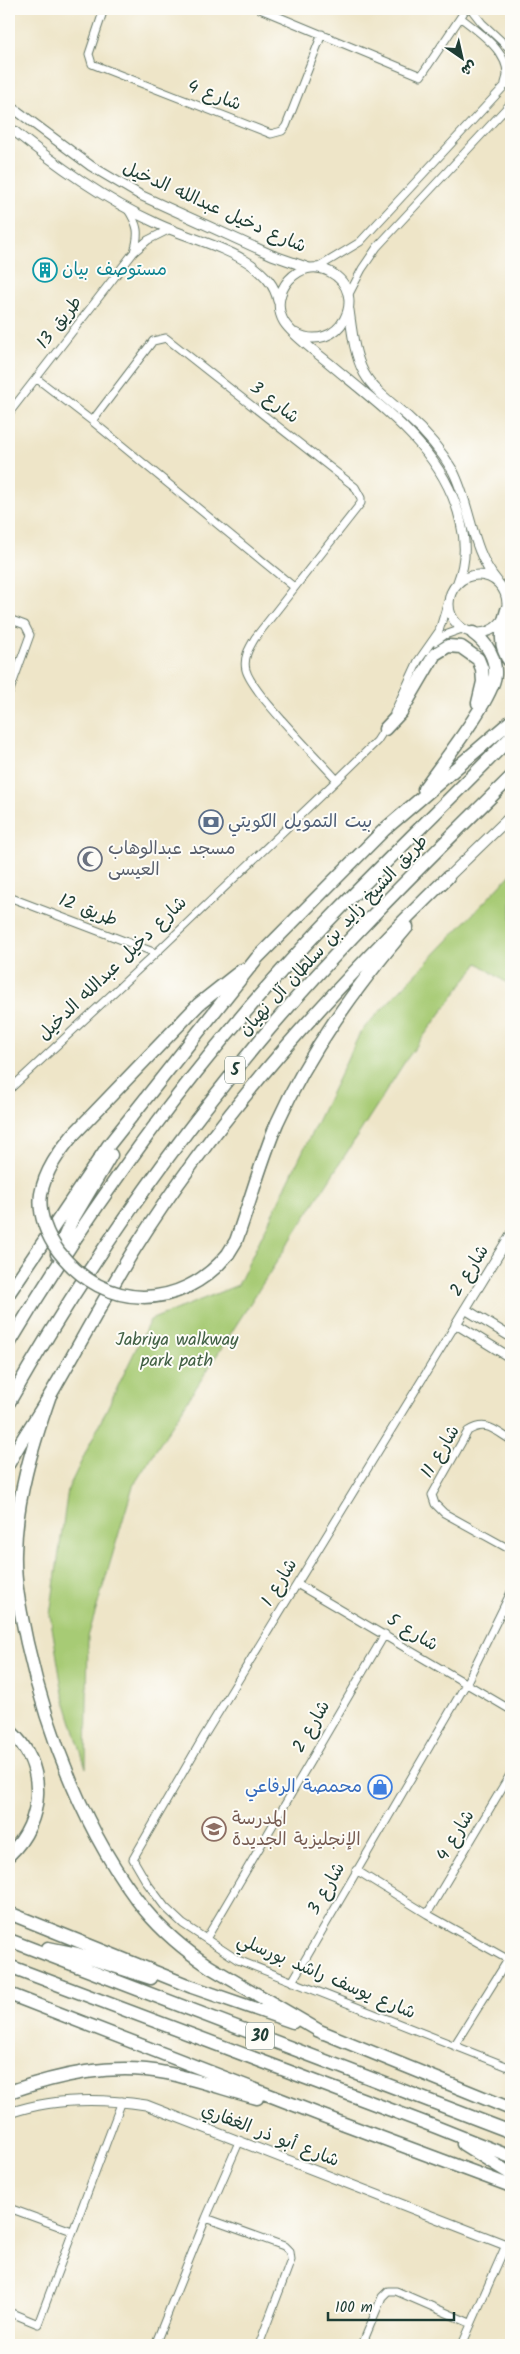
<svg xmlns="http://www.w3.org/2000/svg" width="520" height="2354" viewBox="0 0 520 2354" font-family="Kalam,'Playpen Sans Arabic',sans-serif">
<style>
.green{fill:#a7cb74;stroke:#638454}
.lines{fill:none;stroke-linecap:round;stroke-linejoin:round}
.minor-casing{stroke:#677868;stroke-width:9}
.tertiary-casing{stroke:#677868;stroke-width:11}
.secondary-casing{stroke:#677868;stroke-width:12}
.motorway-casing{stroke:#677868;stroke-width:15}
.minor{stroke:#fff;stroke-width:7}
.tertiary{stroke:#fff;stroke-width:9}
.secondary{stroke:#fff;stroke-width:10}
.motorway{stroke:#fff;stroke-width:12}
.motorway-bridge-casing{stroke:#677868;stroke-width:15;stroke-linecap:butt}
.motorway-bridge{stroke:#fff;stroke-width:12}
.labels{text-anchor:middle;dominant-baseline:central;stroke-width:4;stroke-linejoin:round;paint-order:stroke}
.shield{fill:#fdfcf7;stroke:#62766e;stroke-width:1}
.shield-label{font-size:16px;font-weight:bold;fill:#1f3d34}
.street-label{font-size:18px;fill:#1f3d34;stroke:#fdfcf7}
.culture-label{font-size:18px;fill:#0d838f;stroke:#fdfcf7;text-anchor:start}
.service-label{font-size:18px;fill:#4e5e75;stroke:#fdfcf7;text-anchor:start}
.worship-label{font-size:18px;fill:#5b616d;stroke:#fdfcf7;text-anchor:start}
.park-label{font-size:18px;fill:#416044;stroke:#fdfcf7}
.shop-label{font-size:18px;fill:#366cbe;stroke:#fdfcf7;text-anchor:end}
.education-label{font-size:18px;fill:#785e54;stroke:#fdfcf7;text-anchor:start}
</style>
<rect width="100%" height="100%" fill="#fdfcf7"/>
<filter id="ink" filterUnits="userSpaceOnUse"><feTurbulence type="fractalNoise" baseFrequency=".02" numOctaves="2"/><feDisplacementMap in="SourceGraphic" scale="10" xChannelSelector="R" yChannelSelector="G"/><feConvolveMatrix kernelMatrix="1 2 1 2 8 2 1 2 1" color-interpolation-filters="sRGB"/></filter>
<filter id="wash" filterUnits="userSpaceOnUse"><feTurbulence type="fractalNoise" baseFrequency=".0096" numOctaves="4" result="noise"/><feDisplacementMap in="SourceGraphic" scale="20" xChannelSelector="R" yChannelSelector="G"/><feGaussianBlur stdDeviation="1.12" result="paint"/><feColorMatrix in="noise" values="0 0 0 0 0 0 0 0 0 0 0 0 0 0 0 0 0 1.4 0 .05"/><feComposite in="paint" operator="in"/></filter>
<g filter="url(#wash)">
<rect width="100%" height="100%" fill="#eee5c8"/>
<!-- green -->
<path class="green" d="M 511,874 L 511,986 L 478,963 L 406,1060 L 133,1486 L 88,1637 L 86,1768 L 63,1694 L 50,1615 L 68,1489 L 150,1320 L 238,1285 L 361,1031 Z"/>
</g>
<g filter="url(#ink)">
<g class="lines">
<!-- minor casing -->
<g class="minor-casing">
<path id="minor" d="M 104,9 L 89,54 L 92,64 L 271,134 L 282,131 L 286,126 L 322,34
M 260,9 L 421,76 L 466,9
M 471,9 L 482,23 L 511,50
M 461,18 C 479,32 516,57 505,83
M 127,208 C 138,225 140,232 134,252
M 317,268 L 360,242 L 511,79
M 348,296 L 362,269 L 377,247 L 511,103
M 36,378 L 92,421 L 294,587
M 9,413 L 134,252 L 148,240 L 170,229
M 92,421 L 153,341 L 166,338 L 355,487 L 361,498 L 361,503 L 255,638 C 249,648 243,658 246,670 C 252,693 318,758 337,780
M 9,619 L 25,625 L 30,635 L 9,693
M 435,642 L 445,635 L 462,629
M 394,713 L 418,661 L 439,631 L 448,601
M 9,897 L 156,953
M 9,1090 L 156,953 L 337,780 L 377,741 L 386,727
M 456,1324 L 204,1736 L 133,1859 L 147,1883 L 165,1907 L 183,1924 L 238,1960 L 511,2068
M 511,1440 C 494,1430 486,1420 468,1431 L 432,1495 L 435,1504 L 444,1513 L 511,1550
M 297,1584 L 511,1710
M 356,1870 L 427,1914 L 509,1960
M 427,1914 L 511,1773
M 206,1939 L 385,1634
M 292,1982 L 466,1684 L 511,1592
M 454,2046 L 511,1955
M 9,2208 L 72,2231
M 206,2218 L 284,2246 L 290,2252 L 291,2260 L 259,2345
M 9,2312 L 38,2324 L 122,2101
M 155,2345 L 206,2218 L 239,2142
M 362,2345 L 382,2297 L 388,2291 L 396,2291 L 470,2323
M 462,2345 L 506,2245"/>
</g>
<!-- tertiary casing -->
<g class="tertiary-casing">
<path id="tertiary" d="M 9,105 L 91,166 L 140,195 L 272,255 L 309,268
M 9,127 C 55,164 103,199 158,224 C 188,238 225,246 252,265 C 265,275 275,285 278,301
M 349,310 C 352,331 354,354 364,373 C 374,391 392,403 407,416 C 425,432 441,450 453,471 C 471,506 471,550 497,581
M 295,333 C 339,356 371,294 330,272 C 299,255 267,293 284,322 C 292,335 316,352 329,363 C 382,408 445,450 461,523 C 466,543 466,562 458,582
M449 604a29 29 0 1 1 58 0a29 29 0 1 1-58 0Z
M 511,1234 L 456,1324 L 511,1358
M 465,1309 L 511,1337
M 9,2113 C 53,2098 101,2098 146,2105 L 511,2247"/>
</g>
<!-- secondary casing -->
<g class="secondary-casing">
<path id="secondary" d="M 448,877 L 511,816"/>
</g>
<!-- motorway casing -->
<g class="motorway-casing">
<path id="motorway" d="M 507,610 C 501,629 498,647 511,663
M 385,729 L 401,712 L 435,654 L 448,646 L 461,647 L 478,659 L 482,669 L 483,682 L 478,703
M 424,789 C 440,766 493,699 495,675 C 496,658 487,643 473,633
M 73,1135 L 199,1004 L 242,970
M 57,1254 L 70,1224 L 111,1155
M 228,1254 L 236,1241 C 250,1202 261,1161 277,1123 C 310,1050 356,987 407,927
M 9,1293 L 108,1146 L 257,958 L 384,830 L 511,721
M 9,1344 C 81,1223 162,1109 254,1002 C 334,909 425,825 511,737
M 50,1395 C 32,1447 16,1498 15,1553 C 14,1583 21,1614 27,1643 C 47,1733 86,1837 145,1910 C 164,1933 186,1951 210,1967 L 323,2033
M 9,1402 C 82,1274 166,1153 260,1040 C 338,947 425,862 511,777
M 9,1463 C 23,1436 41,1412 56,1385 C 82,1340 107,1293 135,1248 C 222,1110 332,990 448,877
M 9,1730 C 48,1764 45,1821 9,1855
M 9,1913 L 192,1987 L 293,2022
M 9,1940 L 511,2132
M 48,1948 L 77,1954 L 151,1978
M 9,1966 L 436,2127 L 511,2157
M 9,1994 L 323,2116 L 511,2186
M 317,2030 L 511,2109
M 9,2092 C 58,2075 113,2062 166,2073 C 196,2079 227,2090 257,2098
M 463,2144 L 511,2174"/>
</g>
<!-- minor -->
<use href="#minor" class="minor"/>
<!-- tertiary -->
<use href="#tertiary" class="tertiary"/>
<!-- secondary -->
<use href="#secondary" class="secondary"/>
<!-- motorway -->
<use href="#motorway" class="motorway"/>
<!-- motorway-bridge casing -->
<g class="motorway-bridge-casing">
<path id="motorway-bridge" d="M 73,1135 C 59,1152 45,1171 41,1194 C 38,1214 47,1236 59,1252 C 105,1311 180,1312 228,1254"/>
</g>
<!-- motorway-bridge -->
<use href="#motorway-bridge" class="motorway-bridge"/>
</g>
</g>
<!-- icons -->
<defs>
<g id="building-ring" transform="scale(1.25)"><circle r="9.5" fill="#fdfcf7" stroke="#0f9aa8" stroke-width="1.5"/><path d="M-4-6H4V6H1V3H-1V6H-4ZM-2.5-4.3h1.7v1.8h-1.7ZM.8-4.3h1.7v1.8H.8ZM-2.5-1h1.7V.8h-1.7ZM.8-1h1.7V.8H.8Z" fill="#0f9aa8"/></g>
<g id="bank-ring" transform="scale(1.25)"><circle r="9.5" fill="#fdfcf7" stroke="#5c6f8a" stroke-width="1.5"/><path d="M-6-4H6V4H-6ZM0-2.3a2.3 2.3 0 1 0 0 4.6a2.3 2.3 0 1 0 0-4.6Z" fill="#5c6f8a"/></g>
<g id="mosque-ring" transform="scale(1.25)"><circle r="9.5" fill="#fdfcf7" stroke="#6b7280" stroke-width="1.5"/><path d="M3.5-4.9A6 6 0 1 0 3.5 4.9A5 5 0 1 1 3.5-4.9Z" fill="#6b7280"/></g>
<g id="shop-ring" transform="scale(1.25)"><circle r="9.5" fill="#fdfcf7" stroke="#3f7fe0" stroke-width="1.5"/><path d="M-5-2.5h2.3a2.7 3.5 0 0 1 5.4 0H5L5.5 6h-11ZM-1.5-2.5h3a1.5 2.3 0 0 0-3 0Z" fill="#3f7fe0"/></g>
<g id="school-ring" transform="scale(1.25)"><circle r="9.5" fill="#fdfcf7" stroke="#8d6e63" stroke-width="1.5"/><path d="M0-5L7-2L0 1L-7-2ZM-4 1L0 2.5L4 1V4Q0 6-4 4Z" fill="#8d6e63"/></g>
</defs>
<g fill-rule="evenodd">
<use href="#building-ring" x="45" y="270"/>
<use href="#bank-ring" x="211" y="822"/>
<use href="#mosque-ring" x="90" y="859"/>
<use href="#shop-ring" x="380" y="1787"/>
<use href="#school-ring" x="214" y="1829"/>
</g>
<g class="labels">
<!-- shield labels -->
<g class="shield">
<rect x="225" y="1056.5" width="20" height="27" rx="4"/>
<rect x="246" y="2022.5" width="28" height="27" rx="4"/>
</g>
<g class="shield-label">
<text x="235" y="1070">5</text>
<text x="260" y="2036">30</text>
</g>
<!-- street labels -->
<g class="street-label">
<text transform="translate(214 96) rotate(21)">شارع 4</text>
<text transform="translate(214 208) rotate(24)">شارع دخيل عبدالله الدخيل</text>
<text transform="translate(60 323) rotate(-52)">طريق 13</text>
<text transform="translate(274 403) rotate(38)">شارع 3</text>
<text transform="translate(88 911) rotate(21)">طريق 12</text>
<text transform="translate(334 936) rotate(-47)">طريق الشيخ زايد بن سلطان آل نهيان</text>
<text transform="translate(113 969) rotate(-44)">شارع دخيل عبدالله الدخيل</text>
<text transform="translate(470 1271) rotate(-58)">شارع 2</text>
<text transform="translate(441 1452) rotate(-59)">شارع 11</text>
<text transform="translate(280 1583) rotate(-59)">شارع 1</text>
<text transform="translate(412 1633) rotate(31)">شارع 5</text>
<text transform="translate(312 1727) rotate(-60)">شارع 2</text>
<text transform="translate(456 1836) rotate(-59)">شارع 4</text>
<text transform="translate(327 1889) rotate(-60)">شارع 3</text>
<text transform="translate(326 1977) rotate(23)">شارع يوسف راشد بورسلي</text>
<text transform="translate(270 2136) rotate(21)">شارع أبو ذر الغفاري</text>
</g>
<!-- culture labels -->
<g class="culture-label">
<text x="62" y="270">مستوصف بيان</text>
</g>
<!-- service labels -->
<g class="service-label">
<text x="228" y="822">بيت التمويل الكويتي</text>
</g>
<!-- worship labels -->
<g class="worship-label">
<text x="108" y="849">مسجد عبدالوهاب<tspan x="108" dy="21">العيسى</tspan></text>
</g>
<!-- park labels -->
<g class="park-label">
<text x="177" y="1340">Jabriya walkway<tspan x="177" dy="21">park path</tspan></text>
</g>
<!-- shop labels -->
<g class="shop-label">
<text x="362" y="1787">محمصة الرفاعي</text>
</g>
<!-- education labels -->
<g class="education-label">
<text x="232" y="1819">المدرسة<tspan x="232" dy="21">الإنجليزية الجديدة</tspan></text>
</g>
</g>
<!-- margin -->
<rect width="520" height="2354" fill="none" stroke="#fdfcf7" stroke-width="30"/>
<!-- north arrow -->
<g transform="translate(462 58) rotate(146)" stroke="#fdfcf7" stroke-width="4" paint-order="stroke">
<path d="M0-4L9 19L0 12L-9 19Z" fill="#1f3d34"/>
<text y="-8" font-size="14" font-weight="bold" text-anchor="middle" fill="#1f3d34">ش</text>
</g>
<!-- scale -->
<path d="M328 2312v8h126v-8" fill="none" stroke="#1f3d34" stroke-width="2.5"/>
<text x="335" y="2312" font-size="15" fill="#1f3d34" stroke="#fdfcf7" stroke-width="4" paint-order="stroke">100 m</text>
</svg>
